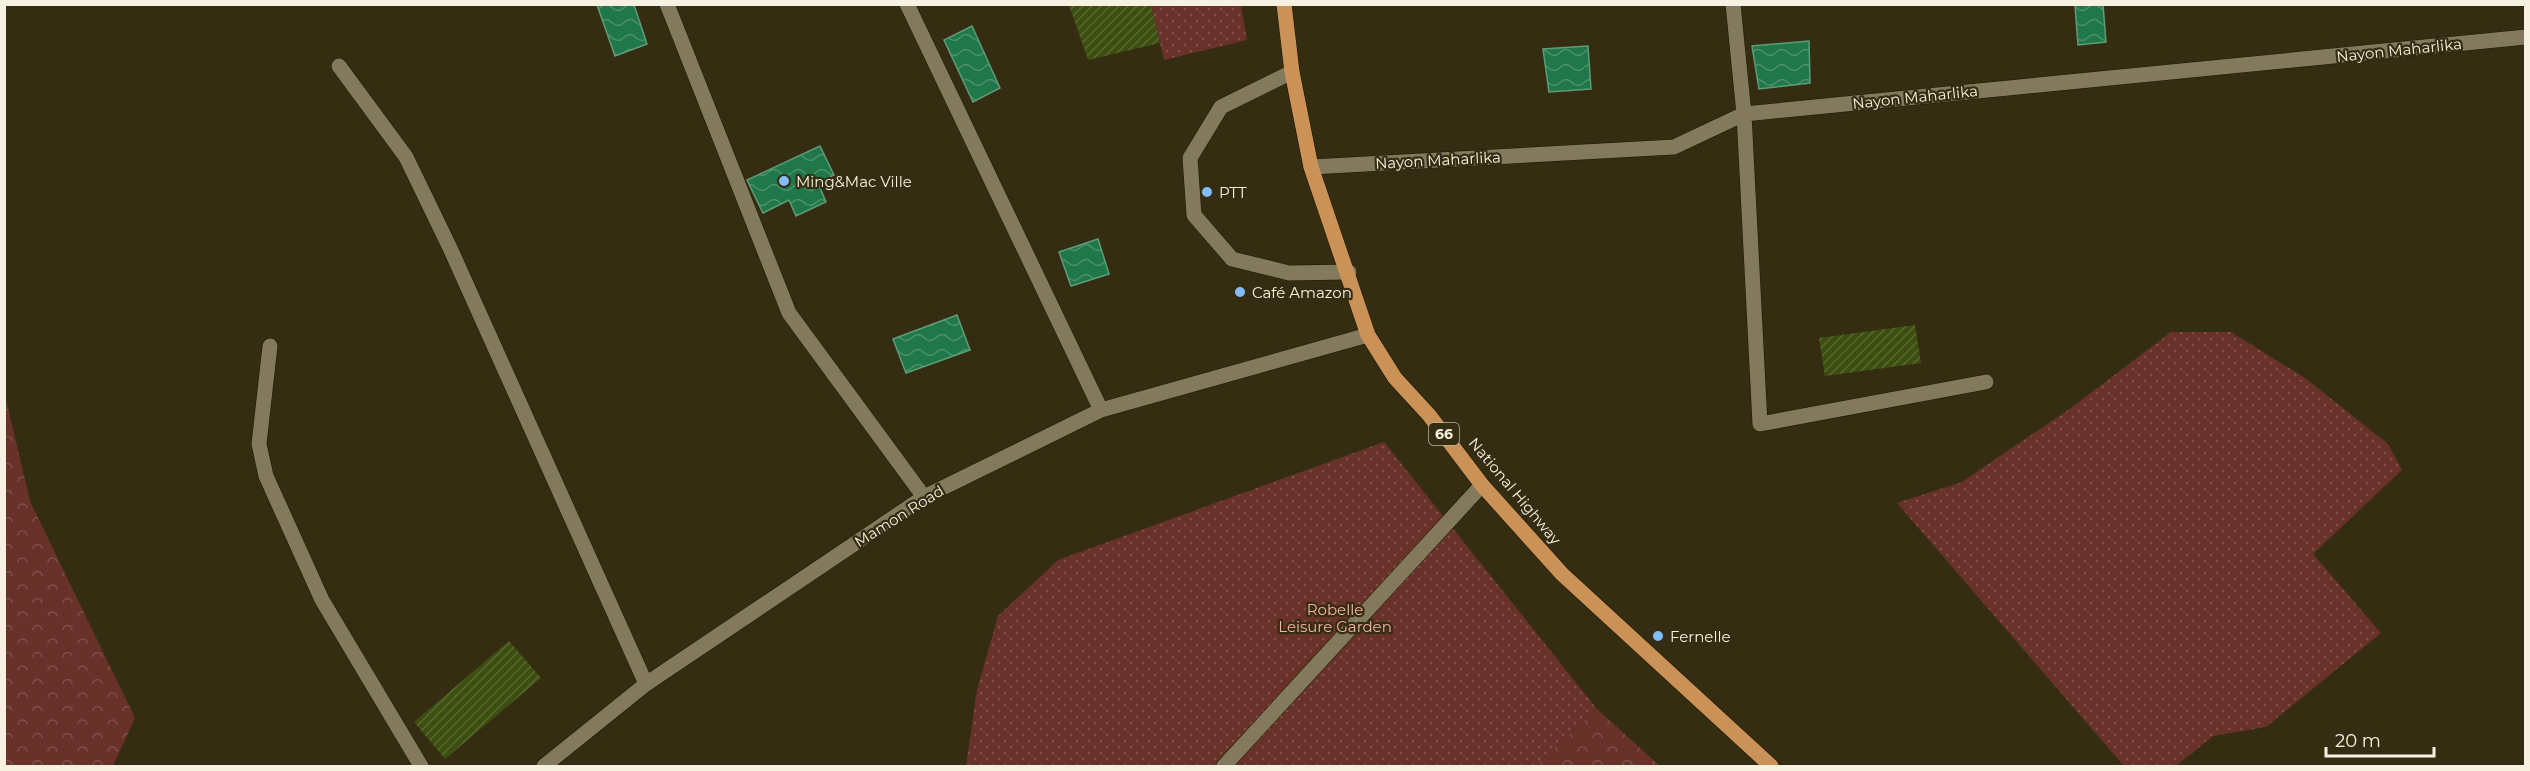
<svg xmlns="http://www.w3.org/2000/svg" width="2530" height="771" viewBox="0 0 2530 771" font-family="Montserrat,sans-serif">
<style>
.grass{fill:url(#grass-dots)}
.forest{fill:url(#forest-crowns)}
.water{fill:url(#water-waves);stroke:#609c77;stroke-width:1.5}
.building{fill:url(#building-hatch)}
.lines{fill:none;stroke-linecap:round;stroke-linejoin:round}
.lane-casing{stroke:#1d1500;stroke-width:16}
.street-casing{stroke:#1d1500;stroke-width:16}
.primary-casing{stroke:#1d1500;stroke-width:16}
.lane{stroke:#83795c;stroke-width:15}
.street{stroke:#83795c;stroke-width:15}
.primary{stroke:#ca9257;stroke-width:15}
.poi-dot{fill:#83bcfb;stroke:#352d12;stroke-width:2}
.labels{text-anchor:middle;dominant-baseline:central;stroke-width:4.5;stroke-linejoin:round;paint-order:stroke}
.shield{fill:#352d12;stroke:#bcb6a3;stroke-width:1.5}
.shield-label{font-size:14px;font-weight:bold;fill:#f6f1e1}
.street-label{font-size:15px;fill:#f6f1e1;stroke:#352d12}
.poi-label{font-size:15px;fill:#f6f1e1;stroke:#352d12;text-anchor:start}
.park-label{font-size:15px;fill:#f7b1a7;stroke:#352d12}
</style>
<defs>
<pattern id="grass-dots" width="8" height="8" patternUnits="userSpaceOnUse" patternTransform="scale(1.5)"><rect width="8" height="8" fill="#68322b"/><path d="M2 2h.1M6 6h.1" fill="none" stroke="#7e5049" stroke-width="1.8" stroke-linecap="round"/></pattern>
<pattern id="forest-crowns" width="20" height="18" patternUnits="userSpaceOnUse" patternTransform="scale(1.5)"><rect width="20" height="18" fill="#68322b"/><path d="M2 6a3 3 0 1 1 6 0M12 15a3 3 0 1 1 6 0" fill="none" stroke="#7e5049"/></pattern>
<pattern id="water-waves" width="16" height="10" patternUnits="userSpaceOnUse" patternTransform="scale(1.5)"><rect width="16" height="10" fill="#1f774a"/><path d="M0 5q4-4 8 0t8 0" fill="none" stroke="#4b916c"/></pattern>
<pattern id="building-hatch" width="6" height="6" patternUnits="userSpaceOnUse" patternTransform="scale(1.5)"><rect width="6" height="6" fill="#3d4e11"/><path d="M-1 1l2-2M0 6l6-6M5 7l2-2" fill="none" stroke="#5a6833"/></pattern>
</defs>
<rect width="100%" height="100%" fill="#352d12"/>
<!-- grass -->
<path class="grass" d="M 1151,5 L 1241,5 L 1247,40 L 1164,60 Z
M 2171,332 L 2231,332 L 2305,378 L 2388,444 L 2402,470 L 2313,554 L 2381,633 L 2266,727 L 2213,736 L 2176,766 L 2124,766 L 1897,503 L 1962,482 L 2071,408 Z
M 1384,442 L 1597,709 L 1535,766 L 966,766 L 977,690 L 998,616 L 1058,560 Z"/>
<!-- forest -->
<path class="forest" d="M 5,395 L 30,501 L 135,718 L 113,766 L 5,766 Z
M 1597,709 L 1660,766 L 1535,766 Z"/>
<!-- water -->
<path class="water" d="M 597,5 L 634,5 L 647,44 L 615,56 Z
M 2075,5 L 2103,5 L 2106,42 L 2078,45 Z
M 972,26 L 1000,88 L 973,102 L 944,40 Z
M 1809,41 L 1810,83 L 1759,89 L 1752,46 Z
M 1588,46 L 1591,89 L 1549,92 L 1543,49 Z
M 820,146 L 834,175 L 818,183 L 826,202 L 796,216 L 789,200 L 763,213 L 747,180 Z
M 1098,239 L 1109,274 L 1071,286 L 1059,252 Z
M 957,315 L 970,350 L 906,373 L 893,339 Z"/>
<!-- building -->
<path class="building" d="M 1069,5 L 1151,5 L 1160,43 L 1088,60 Z
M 1915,325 L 1921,363 L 1825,376 L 1819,338 Z
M 509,641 L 541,678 L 445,759 L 414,722 Z"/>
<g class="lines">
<!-- lane casing -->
<g class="lane-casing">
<path id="lane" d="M 1292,72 L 1221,107 L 1190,158 L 1194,215 L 1232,259 L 1289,273 L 1349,272
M 270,346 L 259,444 L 266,476 L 322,600 L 421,766
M 1224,766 L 1482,485"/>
</g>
<!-- street casing -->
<g class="street-casing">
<path id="street" d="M 667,4 L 789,313 L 924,497
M 907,4 L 1101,410
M 1733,4 L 1744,114 L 1760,424 L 1986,382
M 339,66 L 406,157 L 450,248 L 646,684
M 1311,167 L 1674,147 L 1744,114 L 2526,37
M 544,766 L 646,684 L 924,497 L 1101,410 L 1368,335"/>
</g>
<!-- primary casing -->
<g class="primary-casing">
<path id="primary" d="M 1284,4 L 1292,72 L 1311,167 L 1368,335 L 1395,378 L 1429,415 L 1482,485 L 1562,574 L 1771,766"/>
</g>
<!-- lane -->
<use href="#lane" class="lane"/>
<!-- street -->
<use href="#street" class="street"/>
<!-- primary -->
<use href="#primary" class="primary"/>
</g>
<!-- markers -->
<g class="poi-dot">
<circle cx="784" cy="181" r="6"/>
<circle cx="1207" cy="192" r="6"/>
<circle cx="1240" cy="292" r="6"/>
<circle cx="1658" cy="636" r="6"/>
</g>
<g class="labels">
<!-- shield labels -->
<rect class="shield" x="1429" y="423" width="30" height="22" rx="4.5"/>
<g class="shield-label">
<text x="1444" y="434">66</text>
</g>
<!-- street labels -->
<g class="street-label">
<text transform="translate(2399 50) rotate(-6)">Nayon Maharlika</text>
<text transform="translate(1915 97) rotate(-6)">Nayon Maharlika</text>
<text transform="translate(1438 160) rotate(-3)">Nayon Maharlika</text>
<text transform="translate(1515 491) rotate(50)">National Highway</text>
<text transform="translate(899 516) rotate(-32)">Mamon Road</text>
</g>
<!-- poi labels -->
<g class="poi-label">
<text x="796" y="181">Ming&amp;Mac Ville</text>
<text x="1219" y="192">PTT</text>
<text x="1252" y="292">Café Amazon</text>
<text x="1670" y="636">Fernelle</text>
</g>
<!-- park labels -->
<g class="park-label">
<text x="1335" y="609">Robelle<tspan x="1335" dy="17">Leisure Garden</tspan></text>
</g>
</g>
<!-- border -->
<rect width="2530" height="771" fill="none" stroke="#f6f1e1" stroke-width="12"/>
<!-- scale -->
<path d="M2326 747v9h108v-9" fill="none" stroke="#f6f1e1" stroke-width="3"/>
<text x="2335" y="747" font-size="18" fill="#f6f1e1" stroke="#352d12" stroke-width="4.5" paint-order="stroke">20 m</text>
</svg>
